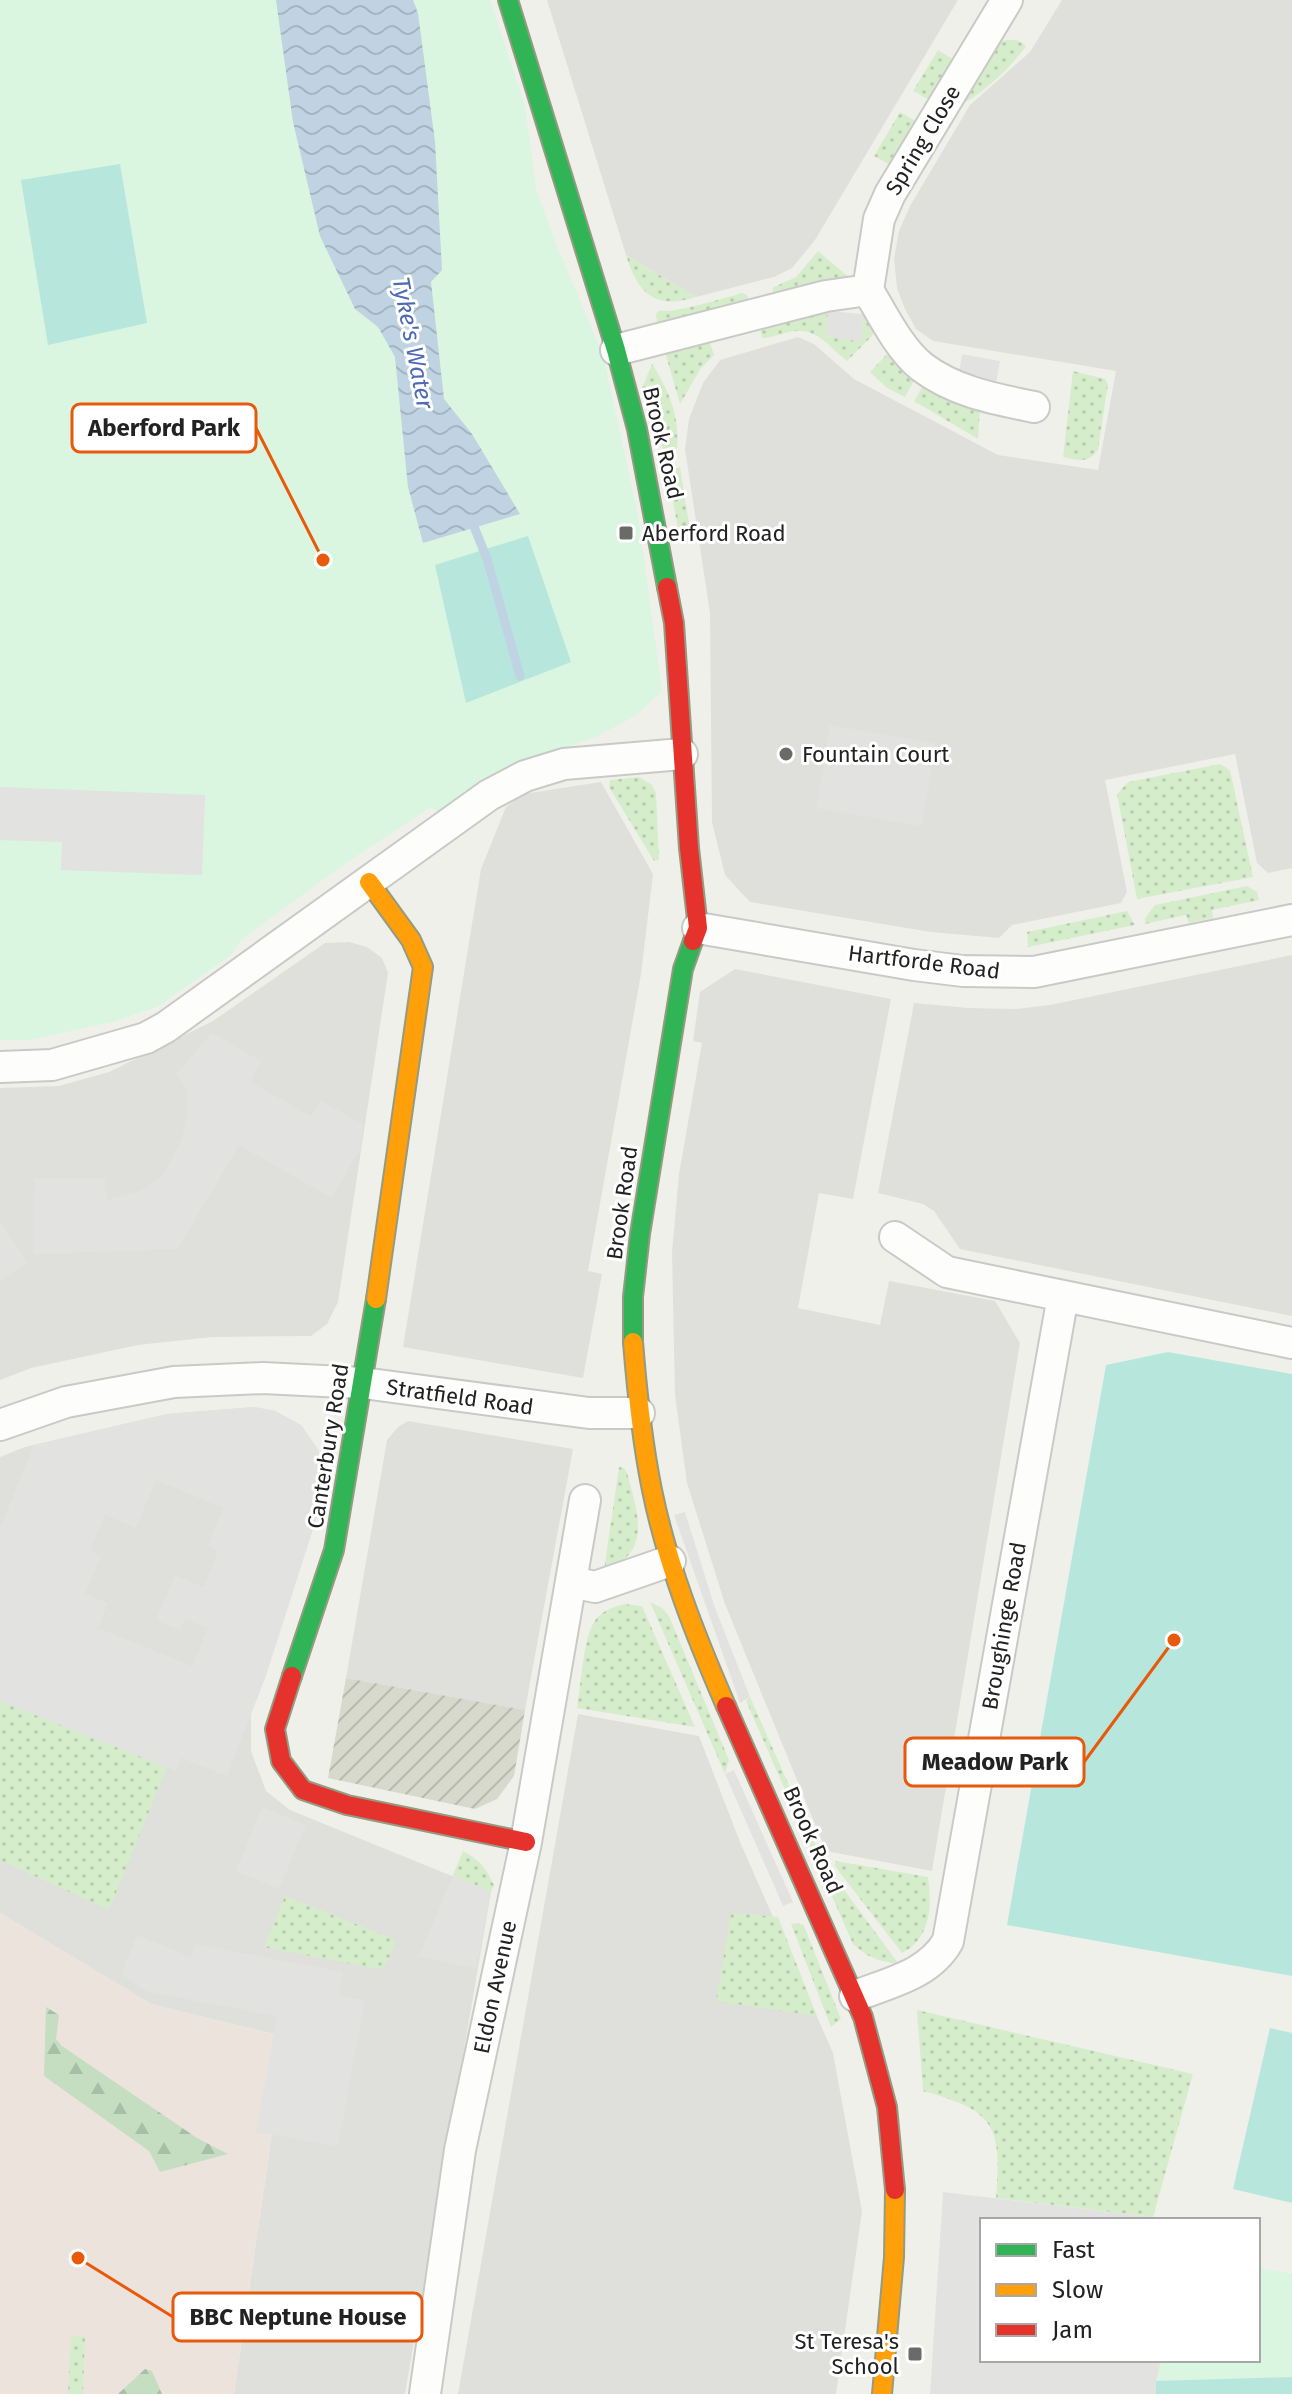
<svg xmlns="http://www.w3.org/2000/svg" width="1292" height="2394" viewBox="0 0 1292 2394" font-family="'Fira Sans',sans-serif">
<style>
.residential{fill:#dfdfdc}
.commercial{fill:#ede3dd}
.construction{fill:url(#construction-furrows)}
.grass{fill:url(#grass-dots)}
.forest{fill:url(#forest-firs)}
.park{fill:#daf5e0}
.pitch{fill:#b7e7dc}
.parking{fill:#e2e2e0;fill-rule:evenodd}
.water{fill:url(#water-waves)}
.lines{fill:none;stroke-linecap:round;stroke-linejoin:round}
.stream{stroke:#bfd3e2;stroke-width:9}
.street-casing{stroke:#c9c9c7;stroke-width:34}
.fast-casing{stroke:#949b82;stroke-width:22}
.slow-casing{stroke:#949b82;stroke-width:22}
.jam-casing{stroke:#949b82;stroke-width:22}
.street{stroke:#fdfdfc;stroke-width:30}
.fast{stroke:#30b455;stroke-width:18}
.slow{stroke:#ff9f0a;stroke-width:18}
.jam{stroke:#e5322d;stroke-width:18}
.poi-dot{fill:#6a6a68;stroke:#fff;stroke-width:3}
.labels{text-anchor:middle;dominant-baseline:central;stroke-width:6;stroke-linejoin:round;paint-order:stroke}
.street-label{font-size:22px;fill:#222;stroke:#fff}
.poi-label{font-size:22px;fill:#222;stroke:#fff;text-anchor:start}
.water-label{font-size:24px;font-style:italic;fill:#4d6ab2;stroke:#fff}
.leader{fill:none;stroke:#e8590c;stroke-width:3}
.callout-dot{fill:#e8590c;stroke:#fff;stroke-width:3}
.callout{fill:#fff;stroke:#e8590c;stroke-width:3}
.callout-label{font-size:24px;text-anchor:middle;font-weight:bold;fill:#222}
</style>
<defs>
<pattern id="construction-furrows" width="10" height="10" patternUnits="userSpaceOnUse" patternTransform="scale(2)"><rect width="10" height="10" fill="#d7d9cd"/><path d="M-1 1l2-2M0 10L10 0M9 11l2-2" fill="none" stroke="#b8bab0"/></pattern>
<pattern id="grass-dots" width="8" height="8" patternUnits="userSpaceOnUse" patternTransform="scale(2)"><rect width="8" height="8" fill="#d6edcb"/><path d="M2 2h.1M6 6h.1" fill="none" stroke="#b7cbae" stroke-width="1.8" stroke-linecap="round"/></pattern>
<pattern id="forest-firs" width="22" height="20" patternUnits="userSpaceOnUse" patternTransform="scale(2)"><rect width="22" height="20" fill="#c5dec1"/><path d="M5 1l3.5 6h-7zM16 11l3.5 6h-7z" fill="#a9bea6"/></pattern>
<pattern id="water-waves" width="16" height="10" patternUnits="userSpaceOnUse" patternTransform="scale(2)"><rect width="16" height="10" fill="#bfd3e2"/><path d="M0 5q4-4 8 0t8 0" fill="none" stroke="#a4b5c2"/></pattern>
</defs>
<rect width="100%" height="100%" fill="#f0f0eb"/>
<!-- residential -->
<path class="residential" d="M 547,0 L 958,0 L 815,240 L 792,268 L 774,277 L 696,297 L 626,255 Z
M 1062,0 L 1292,0 L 1292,868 L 1268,873 L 1257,863 L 1235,754 L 1105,780 L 1127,892 L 1121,903 L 1012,925 L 999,938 L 931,932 L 750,902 L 725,875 L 712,822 L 710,613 L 685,449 L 689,419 L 703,383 L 720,360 L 798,337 L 814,344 L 854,379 L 998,455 L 1098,470 L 1116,371 L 933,341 L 916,329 L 905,309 L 897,288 L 894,259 L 899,231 L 910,206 L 970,105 L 1030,52 Z
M 601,782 L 653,874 L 641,974 L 588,1271 L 602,1274 L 583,1378 L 403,1347 L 481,869 L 506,807 L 523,794 Z
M 349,942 L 367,947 L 382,958 L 388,973 L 338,1302 L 327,1324 L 311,1336 L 212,1337 L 138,1345 L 31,1368 L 0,1380 L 0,1088 L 59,1086 L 109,1072 L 213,1021 L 325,943 Z
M 1292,955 L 1292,1316 L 960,1249 L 934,1211 L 923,1204 L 878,1193 L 914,1003 L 968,1008 L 1016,1009 L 1050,1005 Z
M 735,969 L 891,999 L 853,1199 L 819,1193 L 798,1308 L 880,1325 L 889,1281 L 995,1301 L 1020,1343 L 932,1871 L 826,1851 L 725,1604 L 687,1483 L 675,1395 L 672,1252 L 679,1174 L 702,1043 L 693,1041 L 700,992 Z
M 254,1407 L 275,1411 L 301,1425 L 319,1451 L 320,1507 L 266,1675 L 251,1714 L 251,1751 L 266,1791 L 290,1810 L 491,1892 L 405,2394 L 234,2394 L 286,2037 L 151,2004 L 0,1913 L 0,1457 L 25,1447 L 167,1414 Z
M 408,1421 L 573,1449 L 525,1710 L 346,1678 L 387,1440 L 398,1427 Z
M 578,1714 L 699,1736 L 740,1842 L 833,2053 L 862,2211 L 836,2394 L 458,2394 Z"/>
<!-- commercial -->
<path class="commercial" d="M 0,1913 L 151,2004 L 286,2037 L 234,2394 L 0,2394 Z"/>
<!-- construction -->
<path class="construction" d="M 346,1678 L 525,1710 L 514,1776 L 497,1799 L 475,1809 L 328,1778 Z"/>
<!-- grass -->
<path class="grass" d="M 1006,40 L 1017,40 L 1026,46 C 1010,69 982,94 957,107 L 998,43 Z
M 938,50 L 959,63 L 935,103 L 913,91 Z
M 900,112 L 922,125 L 896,168 L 874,156 Z
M 818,251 L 851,279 L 778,300 L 772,288 L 796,277 Z
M 626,255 L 696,297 C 655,310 638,294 626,255 Z
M 743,293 L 747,295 L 749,307 L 657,324 L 656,314 L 660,310 C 671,315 726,297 743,293 Z
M 828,311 L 826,336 L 861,341 L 863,314 L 877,325 L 872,336 L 847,361 C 832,350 820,331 800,331 C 787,330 775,338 762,338 L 760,327 Z
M 709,340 L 714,355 L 701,368 L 680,404 L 665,352 Z
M 892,349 L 916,377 L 905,397 L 887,388 L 870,372 Z
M 652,364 C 669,389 680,418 677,449 L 663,449 L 651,406 L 642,388 Z
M 1073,371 L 1105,379 L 1108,384 L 1098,450 C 1088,464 1078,460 1063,457 Z
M 924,384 L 980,408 L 978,439 L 914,401 Z
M 680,467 L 692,543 L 680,540 L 668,474 Z
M 1220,764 L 1230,770 L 1253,877 L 1137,899 L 1117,794 L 1128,782 Z
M 639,777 L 652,785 L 656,793 L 659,860 L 654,861 L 609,787 L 610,780 Z
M 1247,886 L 1257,892 L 1259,900 L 1212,910 L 1213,918 L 1189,923 L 1186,915 L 1145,924 L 1145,918 L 1155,905 Z
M 1127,911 L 1135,925 L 1028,947 L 1027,932 Z
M 619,1467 L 624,1468 L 627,1473 C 637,1510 654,1554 604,1570 Z
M 650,1602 L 662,1608 L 669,1616 L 729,1760 L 725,1774 Z
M 624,1604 L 642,1606 L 695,1727 L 577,1708 C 581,1686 583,1635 596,1619 C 604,1610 613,1607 624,1604 Z
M 750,1697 L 822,1860 L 898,1963 C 878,1962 867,1957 853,1944 L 746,1701 Z
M 0,1701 L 167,1767 L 109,1910 L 0,1860 Z
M 463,1851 C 480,1860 486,1868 494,1885 L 491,1892 L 453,1875 Z
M 836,1861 L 928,1877 C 932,1907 931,1938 902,1953 L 834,1865 Z
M 285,1896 L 396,1940 L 386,1965 L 379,1969 L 264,1947 Z
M 731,1913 L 778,1917 L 817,2016 L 716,2001 Z
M 799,1923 L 804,1926 L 841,2019 L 831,2027 L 791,1924 Z
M 917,2010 L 1193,2074 L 1153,2217 L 996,2198 C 1002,2125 995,2111 923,2091 Z
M 71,2336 L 85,2337 L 83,2394 L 68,2394 Z"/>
<!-- forest -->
<path class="forest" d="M 46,2007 L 59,2015 L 56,2039 L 62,2046 L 197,2138 L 228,2154 L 160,2172 L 149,2151 L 44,2076 Z
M 145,2369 L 152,2371 L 162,2394 L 118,2394 Z"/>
<!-- park -->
<path class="park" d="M 0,0 L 490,0 L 525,106 L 536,188 L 552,234 L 603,355 L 638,515 L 662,691 L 635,716 L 596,737 L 518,764 L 441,813 L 431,807 L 346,863 L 241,940 L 231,955 L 159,1006 L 116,1021 L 30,1040 L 0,1040 Z
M 1258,2268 L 1292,2274 L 1292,2377 L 1156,2381 L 1160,2360 L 1258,2360 Z"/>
<!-- pitch -->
<path class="pitch" d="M 120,164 L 147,323 L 48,345 L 21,180 Z
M 528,536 L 571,662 L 466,703 L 435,565 Z
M 1168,1352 L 1292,1374 L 1292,1976 L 1007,1925 L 1106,1365 Z
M 1270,2028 L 1292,2033 L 1292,2203 L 1233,2189 Z
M 1292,2377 L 1292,2394 L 1156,2394 L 1156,2381 Z"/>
<!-- parking -->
<path class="parking" d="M 828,311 L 863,314 L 861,342 L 826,336 Z
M 962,354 L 1000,361 L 995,390 L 958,380 Z
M 830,725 L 936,743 L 922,826 L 816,808 Z
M 0,787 L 205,795 L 202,875 L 61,870 L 62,842 L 0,840 Z
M 212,1033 L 261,1061 L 250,1082 L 311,1116 L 321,1101 L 363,1124 L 360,1149 L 332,1198 L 239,1145 L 178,1249 L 33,1254 L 34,1178 L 105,1178 L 107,1200 L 139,1191 L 162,1176 L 182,1139 L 187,1114 L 187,1092 L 176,1074 Z
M 0,1221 L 28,1263 L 0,1281 Z
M 254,1407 L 275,1411 L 301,1425 L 319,1451 L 324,1483 L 320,1507 L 266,1675 L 227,1776 L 181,1758 L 176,1771 L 0,1701 L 0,1528 L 34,1445 L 167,1414 ZM 156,1480 L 223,1508 L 208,1546 L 218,1551 L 204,1587 L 175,1576 L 156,1620 L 180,1630 L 185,1619 L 208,1628 L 192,1666 L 98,1628 L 108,1603 L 85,1594 L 101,1556 L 90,1551 L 105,1515 L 136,1528 Z
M 685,1512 L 714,1605 L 750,1697 L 740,1703 L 674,1515 Z
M 734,1770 L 793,1902 L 783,1906 L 725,1774 Z
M 262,1807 L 306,1825 L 279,1889 L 236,1871 Z
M 453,1875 L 491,1892 L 476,1968 L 419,1957 Z
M 137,1935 L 191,1957 L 195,1944 L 343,1972 L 339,1996 L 365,2000 L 338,2146 L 256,2132 L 277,2016 L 148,1992 L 121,1974 Z
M 943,2192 L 1153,2217 L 1152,2220 L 982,2220 L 982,2360 L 1161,2360 L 1156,2381 L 1156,2394 L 930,2394 Z"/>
<!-- water -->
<path class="water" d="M 276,0 L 413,0 L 418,13 L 435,142 L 442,270 L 431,282 L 444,399 L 472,434 L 520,514 L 423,543 L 408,487 L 395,357 L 378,327 L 355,309 L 320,236 L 293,122 Z"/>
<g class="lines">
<!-- stream -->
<path class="stream" d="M 471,519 L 487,559 L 520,676"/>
<!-- street casing -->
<g class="street-casing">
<path id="street" d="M 868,290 C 882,314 900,350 922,367 C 955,392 995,399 1034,407
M 616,350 L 826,296 L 868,290 L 879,219 L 890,194 L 1007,0
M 698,928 L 914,965 L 963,971 L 1034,972 L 1292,920
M 0,1067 L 52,1065 L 146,1038 L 166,1027 L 489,795 L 525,776 L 564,764 L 682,754
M 895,1237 L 947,1272 L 1292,1343
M 0,1425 L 66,1402 L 174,1382 L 263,1378 L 363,1383 L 589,1413 L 639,1413
M 572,1582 L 595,1587 L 670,1561
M 855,1996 C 889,1983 930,1974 948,1941 L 1063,1296
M 425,2394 L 460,2150 L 526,1842 L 585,1500"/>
</g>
<!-- fast casing -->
<g class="fast-casing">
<path id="fast" d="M 508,0 L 616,350 L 637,429 L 667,587
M 633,1342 L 633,1297 L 640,1234 L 683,969 L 693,941
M 292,1676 L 334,1550 L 376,1299"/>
</g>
<!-- slow casing -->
<g class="slow-casing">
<path id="slow" d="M 369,882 L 411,940 L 423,967 L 376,1299
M 633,1342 C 637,1392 642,1441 652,1490 C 667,1564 696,1637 726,1706
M 882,2394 L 894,2257 L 895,2190"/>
</g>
<!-- jam casing -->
<g class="jam-casing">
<path id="jam" d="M 667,587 L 674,623 L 689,848 L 698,928 L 693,941
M 292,1676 L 275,1729 L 281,1761 L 303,1790 L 347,1805 L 526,1842
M 726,1706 L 863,2017 L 887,2107 L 895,2190"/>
</g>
<!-- street -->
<use href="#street" class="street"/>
<!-- fast -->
<use href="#fast" class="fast"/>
<!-- slow -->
<use href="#slow" class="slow"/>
<!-- jam -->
<use href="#jam" class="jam"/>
</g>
<!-- markers -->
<g class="poi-dot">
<rect x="618" y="525" width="16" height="16" rx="4"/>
<circle cx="786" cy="754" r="8"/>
<rect x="907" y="2346" width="16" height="16" rx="4"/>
</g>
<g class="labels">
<!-- street labels -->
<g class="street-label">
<text transform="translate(923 140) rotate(-59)">Spring Close</text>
<text transform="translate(663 443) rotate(77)">Brook Road</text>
<text transform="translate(924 962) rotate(7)">Hartforde Road</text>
<text transform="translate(622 1203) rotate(-82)">Brook Road</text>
<text transform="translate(460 1397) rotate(8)">Stratfield Road</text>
<text transform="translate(328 1446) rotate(-81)">Canterbury Road</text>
<text transform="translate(1004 1626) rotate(-80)">Broughinge Road</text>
<text transform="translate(813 1840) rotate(66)">Brook Road</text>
<text transform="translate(495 1987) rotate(-78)">Eldon Avenue</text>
</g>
<!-- poi labels -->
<g class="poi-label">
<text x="642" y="533">Aberford Road</text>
<text x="802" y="754">Fountain Court</text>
<text x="899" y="2341" text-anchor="end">St Teresa's<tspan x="899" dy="25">School</tspan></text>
</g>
<!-- water labels -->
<g class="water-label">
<text transform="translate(413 343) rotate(79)">Tyke's Water</text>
</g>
</g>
<!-- callouts -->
<path class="leader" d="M323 560L256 428M1174 1640L1084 1762M78 2258L173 2317"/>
<g class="callout-dot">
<circle cx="323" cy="560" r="8"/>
<circle cx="1174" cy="1640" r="8"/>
<circle cx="78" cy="2258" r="8"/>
</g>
<g class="callout">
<rect x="72" y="404" width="184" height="48" rx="8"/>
<rect x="905" y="1738" width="179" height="48" rx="8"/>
<rect x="173" y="2293" width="249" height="48" rx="8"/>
</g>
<g class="callout-label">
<text x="164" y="436">Aberford Park</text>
<text x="995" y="1770">Meadow Park</text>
<text x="298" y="2325">BBC Neptune House</text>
</g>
<!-- legend -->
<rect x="980" y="2218" width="280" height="144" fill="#ffffff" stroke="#a7a7a7" stroke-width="2"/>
<rect x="996" y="2244" width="40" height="12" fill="#30b455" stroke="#a7a7a7" stroke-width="2"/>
<text x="1052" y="2258" font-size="24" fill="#222222">Fast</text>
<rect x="996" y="2284" width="40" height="12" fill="#ff9f0a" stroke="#a7a7a7" stroke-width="2"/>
<text x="1052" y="2298" font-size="24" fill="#222222">Slow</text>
<rect x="996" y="2324" width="40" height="12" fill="#e5322d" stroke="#a7a7a7" stroke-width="2"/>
<text x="1052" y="2338" font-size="24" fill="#222222">Jam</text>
</svg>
